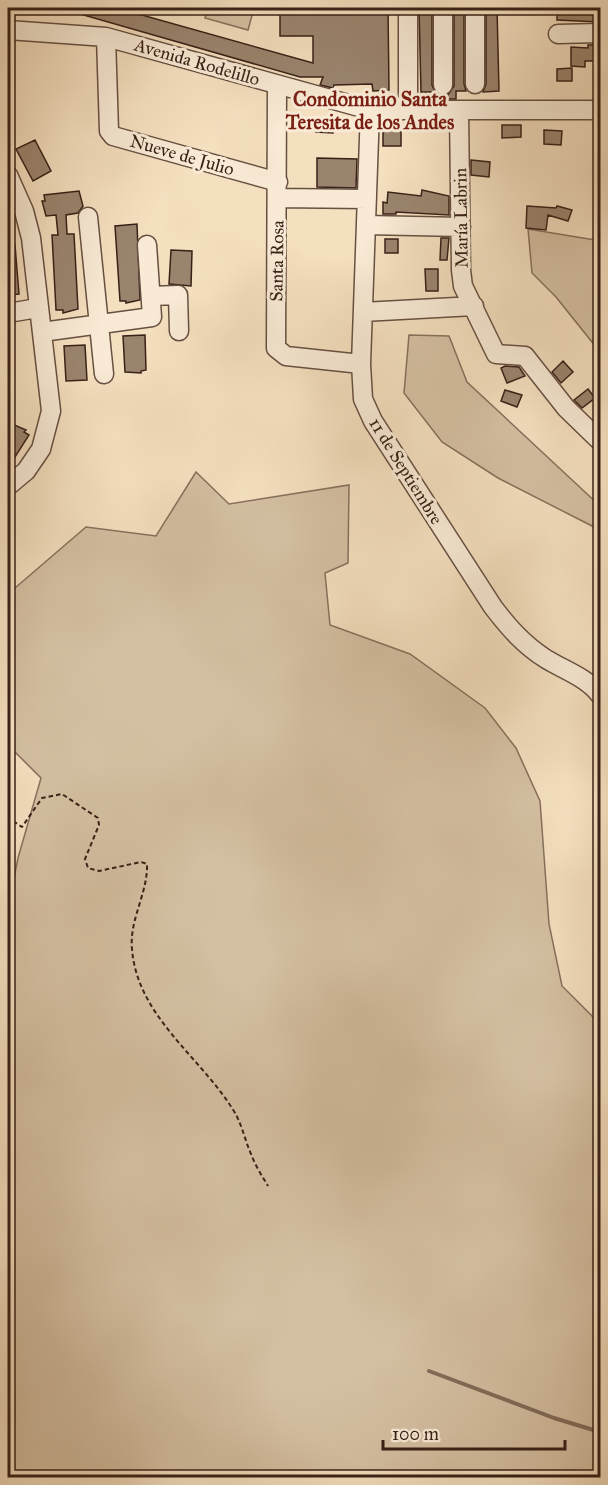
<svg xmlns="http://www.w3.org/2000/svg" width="608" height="1485" viewBox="0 0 608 1485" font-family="'IM FELL Great Primer',serif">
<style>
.green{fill:#d4bfa2;stroke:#86705c;stroke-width:1.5}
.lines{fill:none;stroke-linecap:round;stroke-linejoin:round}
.stream{stroke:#826c5a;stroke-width:4}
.building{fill:#9a846e;stroke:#382117;stroke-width:1.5}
.minor-casing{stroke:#675041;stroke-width:21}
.path{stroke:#382117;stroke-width:2;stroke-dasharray:4.5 3;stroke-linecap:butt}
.minor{stroke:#f8ead5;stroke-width:18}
.labels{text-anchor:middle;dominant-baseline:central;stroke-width:6;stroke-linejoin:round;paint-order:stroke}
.street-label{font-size:18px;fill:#382117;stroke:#f8ead5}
.neighbourhood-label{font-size:20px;font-weight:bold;fill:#7a1f14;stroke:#f8ead5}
</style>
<rect width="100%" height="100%" fill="#f4dfbf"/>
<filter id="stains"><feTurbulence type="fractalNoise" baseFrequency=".00333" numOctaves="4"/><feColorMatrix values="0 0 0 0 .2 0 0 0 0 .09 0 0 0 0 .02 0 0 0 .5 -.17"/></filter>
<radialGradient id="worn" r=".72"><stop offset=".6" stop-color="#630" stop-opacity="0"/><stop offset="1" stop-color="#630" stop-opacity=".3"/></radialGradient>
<!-- green -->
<path class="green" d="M 208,8 L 254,8 L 248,30 L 205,18 Z
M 528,229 L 595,240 L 600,235 L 600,352 L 556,297 L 532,273 Z
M 409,335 L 449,336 L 467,382 L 600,506 L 600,533 L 592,526 L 498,478 L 442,442 L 404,393 Z
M 196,472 L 229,504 L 349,485 L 348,563 L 325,573 L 330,625 L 410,654 L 485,708 L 516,748 L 540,801 L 549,924 L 562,986 L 600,1024 L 600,1477 L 8,1477 L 8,908 L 18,858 L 41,778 L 8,745 L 8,594 L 86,527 L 156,536 Z"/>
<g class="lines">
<!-- stream -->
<path class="stream" d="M 429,1371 L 554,1418 L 600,1432"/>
</g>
<!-- building -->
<path class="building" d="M 66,8 L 117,8 L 313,63 L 313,36 L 280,36 L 280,8 L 388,8 L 389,90 L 373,91 L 372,84 L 334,85 L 333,88 L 320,85 L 323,77 L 300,77 L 66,10 Z
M 419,8 L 432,8 L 432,85 L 435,92 L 421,92 Z
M 454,8 L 464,8 L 464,84 L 466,91 L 456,91 L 456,99 L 436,99 L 436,93 L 448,95 L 454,86 Z
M 486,8 L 497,8 L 499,91 L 483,92 L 486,84 Z
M 572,8 L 600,8 L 600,22 L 557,20 L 557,9 Z
M 588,45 L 600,45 L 600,61 L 585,61 L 585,67 L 571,66 L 571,47 L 588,48 Z
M 572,68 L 572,81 L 557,81 L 557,69 Z
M 317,120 L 334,120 L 333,133 L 316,132 Z
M 502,125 L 521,125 L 521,137 L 502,138 Z
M 383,126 L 401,126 L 401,146 L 383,146 Z
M 544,130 L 562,131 L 561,145 L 544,144 Z
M 35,140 L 51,171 L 33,181 L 16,149 Z
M 317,158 L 357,159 L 356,188 L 317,187 Z
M 471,160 L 490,162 L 489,177 L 471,175 Z
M 422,190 L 449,196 L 449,215 L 396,212 L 396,214 L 383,214 L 383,202 L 387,203 L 388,192 L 421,196 Z
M 79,191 L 83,206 L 78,213 L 66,215 L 67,234 L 74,234 L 78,309 L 63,313 L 63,310 L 56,310 L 55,291 L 52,235 L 58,235 L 56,215 L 46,216 L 42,201 L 45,201 L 44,195 Z
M 527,206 L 556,208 L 557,206 L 572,210 L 568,221 L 548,215 L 546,230 L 526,228 Z
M 137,224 L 140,300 L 126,303 L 126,301 L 120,301 L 115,226 Z
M 441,238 L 449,238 L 447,260 L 440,260 Z
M 385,239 L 398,239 L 398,253 L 385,253 Z
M 8,245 L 15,245 L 19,294 L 8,295 Z
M 171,250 L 192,251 L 191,286 L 169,284 Z
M 425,269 L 438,269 L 438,291 L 426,291 Z
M 145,335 L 146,370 L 141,371 L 141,373 L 125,372 L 123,336 Z
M 85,345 L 87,380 L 66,381 L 64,346 Z
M 563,361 L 573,372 L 561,383 L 552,372 Z
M 505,366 L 519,367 L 525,376 L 507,383 L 501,368 Z
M 588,389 L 595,398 L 582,408 L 574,400 Z
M 505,390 L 522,395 L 517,407 L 501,401 Z
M 12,424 L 26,430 L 24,432 L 29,435 L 8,468 L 8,430 Z"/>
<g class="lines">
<!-- minor casing -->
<g class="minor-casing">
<path id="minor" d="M 408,8 L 408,110
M 443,8 L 443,85
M 475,8 L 475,84
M 8,30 L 106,37 L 370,110 L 600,110
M 558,34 L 600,33
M 106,37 L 109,131 L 113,136 L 278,182
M 277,85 L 276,348 L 286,356 L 361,364
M 370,110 L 361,364 L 363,399 L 373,421 L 493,607 C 509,628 524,645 546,659 C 564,670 588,678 600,695
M 459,110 L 461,270 L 463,286 L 496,354 L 525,356 L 566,408 L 600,441
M 8,175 L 24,211 L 31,238 L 51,411 L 41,449 L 26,471 L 8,486
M 278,198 L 367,199
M 88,217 L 104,374
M 366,225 L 461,227
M 151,296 L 178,295 L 179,331
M 363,312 L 474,306
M 8,313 L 38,308
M 42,332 L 152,317 L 147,245"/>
</g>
<!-- path -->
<path class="path" d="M 8,822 L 10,819 L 22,827 L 42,798 L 62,794 L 98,818 L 99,825 L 85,859 L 88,868 L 99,871 L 141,862 L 147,864 C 148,893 129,920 132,949 C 137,1015 198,1055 232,1108 C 242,1123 244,1138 251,1154 C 255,1165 262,1176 268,1186"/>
<!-- minor -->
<use href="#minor" class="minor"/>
</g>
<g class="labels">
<!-- street labels -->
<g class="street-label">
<text transform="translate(197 62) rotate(16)">Avenida Rodelillo</text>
<text transform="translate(182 155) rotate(16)">Nueve de Julio</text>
<text transform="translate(461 218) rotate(-91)">María Labrin</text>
<text transform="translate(277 261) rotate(-89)">Santa Rosa</text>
<text transform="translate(406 471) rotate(58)">11 de Septiembre</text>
</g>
<!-- neighbourhood labels -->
<g class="neighbourhood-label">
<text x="370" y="99">Condominio Santa<tspan x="370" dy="23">Teresita de los Andes</tspan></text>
</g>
</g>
<!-- margin -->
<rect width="608" height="1485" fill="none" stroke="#f4dfbf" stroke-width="30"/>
<rect x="9" y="9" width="590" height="1467" fill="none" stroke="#382117" stroke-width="3"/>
<rect x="15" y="15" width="578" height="1455" fill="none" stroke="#382117" stroke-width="1.5"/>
<!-- scale -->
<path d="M383 1440v9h182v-9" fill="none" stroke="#382117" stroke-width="3"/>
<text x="392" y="1440" font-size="18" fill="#382117" stroke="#f8ead5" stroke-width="4.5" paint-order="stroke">100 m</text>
<rect width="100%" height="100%" filter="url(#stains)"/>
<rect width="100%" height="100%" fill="url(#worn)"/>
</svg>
